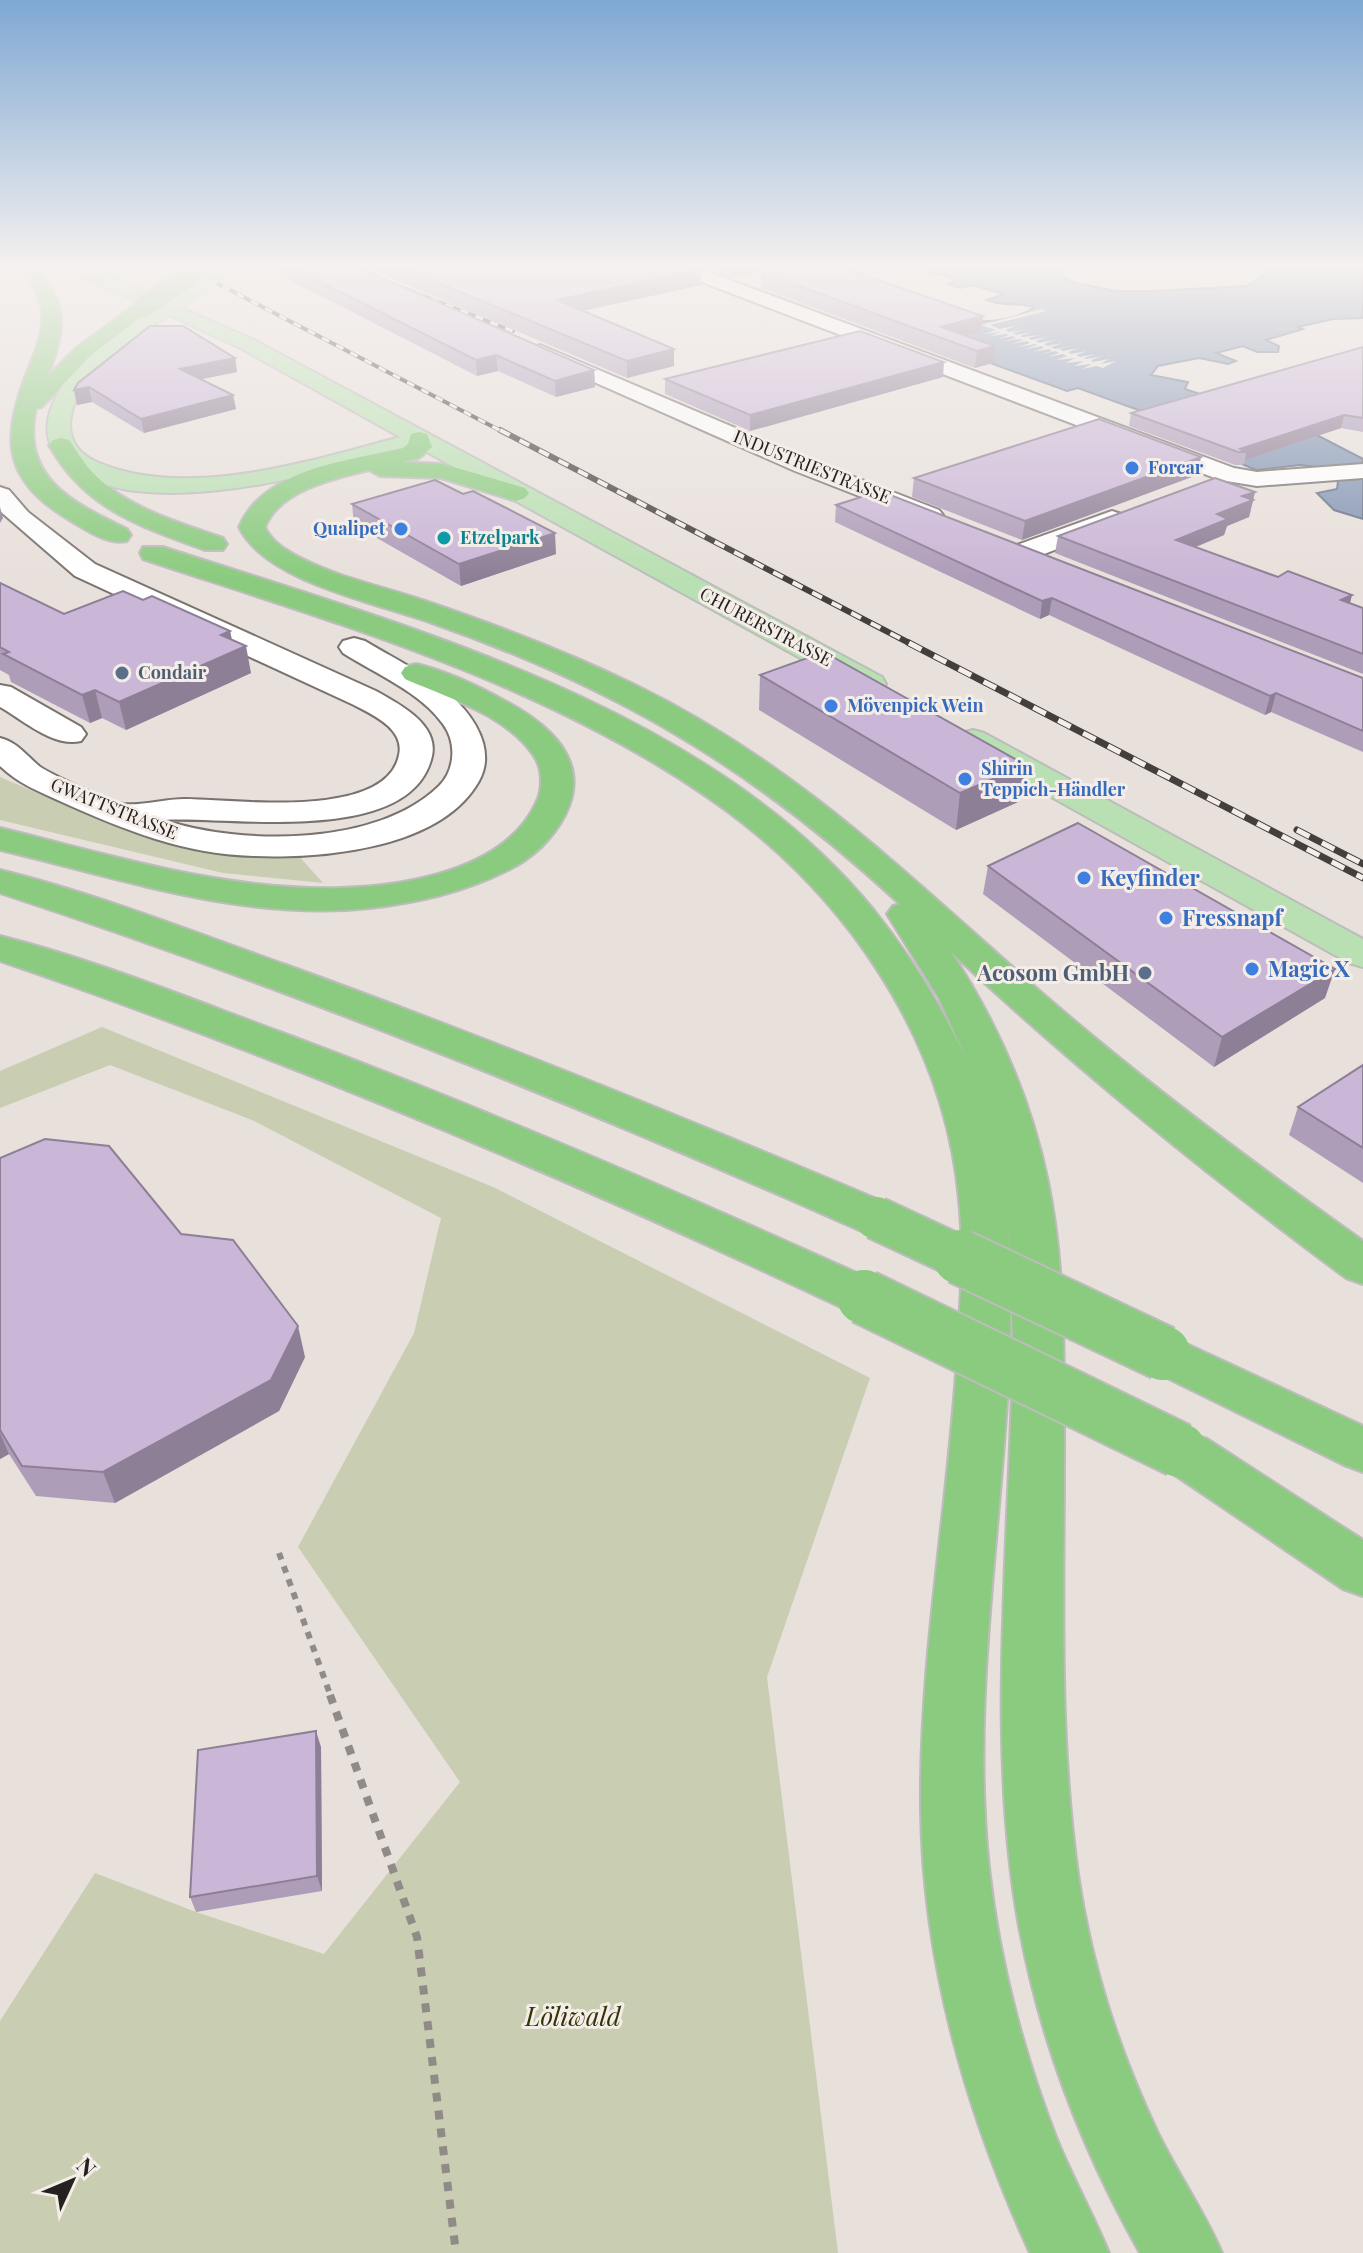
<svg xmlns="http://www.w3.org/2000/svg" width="1363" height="2253" viewBox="0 0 1363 2253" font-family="'Playfair Display',serif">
	<rect width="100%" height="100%" fill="#e8e0db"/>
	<g fill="#c9cdb2">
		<polygon points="0,777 129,832 219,854 298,855 323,883 223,873 0,820"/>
		<polygon points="102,1027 493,1187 870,1378 767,1677 838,2253 0,2253 0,2021 95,1873 196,1912 324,1954 460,1782 298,1547 414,1333 441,1218 252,1120 110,1065 0,1108 0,1071"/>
	</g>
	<path fill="#8295b4" stroke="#667287" stroke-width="2" d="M903,264h173l-13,7 -3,5 16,7 40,8h36l95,-5 31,-22h85v54l-30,1 -35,8 5,2 -37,11 13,6 -1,6h-21l-14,-6 -27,7 20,8 -8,3 -29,-6 -41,8 -7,9 37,7 -3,7 124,42 54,28v60l-29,-9 -17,-17 20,-4 1,-8 -22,-14 -16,-2 -44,5 -19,-8 22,-8 -181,-66 -11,3 -118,-43 30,-27c16,1 43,-4 55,-14 -17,-5 -31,0 -47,-7l17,-6 -32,-9 -12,3 -12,-4 10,-4z"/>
	<polygon fill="#e8e0db" points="1042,309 1046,311 990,325 1000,329 1016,326 1005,330 1009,332 1025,330 1013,333 1016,335 1032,332 1020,336 1023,337 1040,335 1028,338 1031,340 1047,337 1036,341 1039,343 1055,340 1044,344 1047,346 1063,343 1051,347 1055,349 1071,346 1059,349 1063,351 1079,348 1068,352 1071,354 1087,351 1076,355 1080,357 1096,354 1084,358 1086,359 1103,356 1091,360 1093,362 1109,359 1100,364 1116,361 1103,368 1097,366 1082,369 1092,364 1074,366 1084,361 1066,363 1075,358 1056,360 1067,356 1063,354 1047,357 1059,353 1056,351 1040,354 1052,351 1049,349 1033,352 1044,348 1042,346 1025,349 1037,345 1035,344 1018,347 1030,343 1027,341 1011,344 1023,340 1021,339 1004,341 1016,338 1013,336 997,339 1009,335 1006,334 990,336 1001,332 984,334 996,330 981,325"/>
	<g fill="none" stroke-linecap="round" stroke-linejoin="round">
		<defs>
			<g id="minor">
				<polygon points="662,264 687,264 1234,468 1257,472 1363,464 1363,478 1257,486 1220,480 665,268"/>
				<polygon points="540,345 813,461 939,510 943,515 939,520 921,520 795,471 533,355 530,351"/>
				<path d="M0,487l9,3 19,22 67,52 281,127c23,13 63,33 56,65 -20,91 -202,60 -268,64 78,26 214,26 275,-34 16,-16 18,-43 4,-62 -23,-32 -67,-50 -100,-71l-4,-6 4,-6 11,-3 11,3c33,20 73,38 99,68 17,20 29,47 15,72 -38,68 -157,78 -226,75 -69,-2 -129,-26 -191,-54 -24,-11 -43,-18 -62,-36v-28c17,4 26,17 39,28 11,8 71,36 84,38 16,2 43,-5 61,-5 48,0 202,22 215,-44 6,-26 -26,-40 -45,-50l-279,-129 -75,-65z"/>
				<polygon points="1112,511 1121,514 1125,519 1121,524 1034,558 1014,558 1011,552 1014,546"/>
				<path d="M0,685l11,2 70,40 5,7 -5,7c-27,7 -58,-21 -81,-34z"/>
			</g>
			<g id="major">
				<path d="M58,264h24l174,77 626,336 4,7 -4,7 -11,2 -11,-2 -442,-244c-84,22 -290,85 -359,11 -20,-22 -11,-49 3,-72 16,-25 63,-70 91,-78l-92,-40zM165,313l77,36 158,88c-90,24 -214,64 -303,25 -27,-12 -32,-34 -22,-60 17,-44 65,-57 90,-89z"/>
				<polygon points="973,730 984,733 1363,939 1363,967 1349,963 962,747 957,740 962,733"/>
			</g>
			<g id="highway">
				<path d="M17,264h18c34,41 31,63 13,112l28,-28 61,-45 7,-2 10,6 -64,49 -48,51 -6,1c-16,70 37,95 91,121l4,6 -4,6c-19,4 -39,-10 -56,-20 -65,-38 -71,-77 -46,-144 8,-20 19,-43 17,-65 -2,-20 -14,-33 -25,-48z"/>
				<path d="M419,432l8,2 5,13 -13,11 -17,4 41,2 82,24 4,5 -4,5 -9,3 -75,-23 -61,-2 -11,-6c-36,9 -89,20 -104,57 6,13 16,20 28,27 41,23 88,32 132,47 71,24 142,51 210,84 161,78 274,192 407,308 102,89 211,170 321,248v43l-17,-6c-138,-102 -270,-209 -395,-326 46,70 80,147 97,230 16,78 16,158 16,237 1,152 -7,305 14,455 13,90 41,177 80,259 20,41 46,78 64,120h-82c-57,-101 -100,-213 -121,-327 -34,-187 -8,-395 -6,-585l-5,-120c15,216 -42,431 -19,647 10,92 34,183 67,269 16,40 37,77 53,116h-79c-64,-140 -107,-288 -109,-443 -2,-157 29,-312 37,-468 3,-48 6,-95 1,-143 -15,-165 -118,-311 -253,-403 -169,-116 -370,-173 -563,-237l-3,-6 3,-6h20c239,78 543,158 709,361 40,49 71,101 98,159l-31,-69 -52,-84 6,-8 7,-2c-144,-133 -280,-215 -465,-280 -57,-21 -170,-42 -196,-97 25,-59 109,-66 164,-79l5,-4 3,-10z"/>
				<path d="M61,438l8,2c9,12 15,25 26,35 34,34 85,48 128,63l4,6 -4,6h-18c-66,-24 -120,-41 -156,-105l4,-5z"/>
				<path d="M416,664c30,7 62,22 89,37 45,24 87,61 60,114 -13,25 -35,45 -61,57 -41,20 -88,31 -134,36 -125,14 -250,-30 -370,-58v-22c111,27 224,63 340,60 66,-2 165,-18 196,-85 7,-14 7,-34 -2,-47 -27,-41 -86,-58 -129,-77l-4,-6 4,-6z"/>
				<path d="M0,870c97,24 193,62 286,95 205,74 406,156 607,241l6,12 -6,12 -17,5 -17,-5c-281,-125 -566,-241 -859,-337z"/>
				<path d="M0,936c95,24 188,62 280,96 204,76 403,162 601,252l8,13 -8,13 -17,5 -17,-5c-277,-131 -557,-250 -847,-349z"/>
				<polygon points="1163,1333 1363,1426 1363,1472 1344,1465 1145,1367 1138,1353 1145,1339"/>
				<polygon points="1188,1433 1207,1439 1363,1540 1363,1596 1343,1589 1169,1471 1161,1455 1169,1439"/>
			</g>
		</defs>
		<use href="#minor" stroke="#79726e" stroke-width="4"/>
		<use href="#major" stroke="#bdbcbc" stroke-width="4"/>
		<use href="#highway" stroke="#bdbcbc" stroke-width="4"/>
		<g stroke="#908b87" stroke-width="2" stroke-dasharray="3 3" stroke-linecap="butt">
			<polyline points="1334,313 1339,319"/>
			<polyline points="1252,343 1280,353"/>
		</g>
		<polyline stroke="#908b87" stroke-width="6" stroke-dasharray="7 7" stroke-linecap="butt" points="279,1553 331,1697"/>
		<polyline stroke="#908b87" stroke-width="8" stroke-dasharray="9 9" stroke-linecap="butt" points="330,1695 417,1937 456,2253"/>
		<use href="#minor" fill="#fff" fill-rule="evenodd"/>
		<use href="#major" fill="#b9e0b2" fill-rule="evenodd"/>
		<use href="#highway" fill="#8bcb7f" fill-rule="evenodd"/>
		<defs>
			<g id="rail-far2">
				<polyline points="180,264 503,432"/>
				<polyline points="265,264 269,265"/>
				<polyline points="401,287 513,331"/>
			</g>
			<polyline id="rail-far1" points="500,430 913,645"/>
			<g id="rail">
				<polyline points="909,643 1363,878"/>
				<polyline points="1297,830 1363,864"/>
			</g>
		</defs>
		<use href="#rail-far2" stroke="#433f3d" stroke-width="4"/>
		<use href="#rail-far1" stroke="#433f3d" stroke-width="6"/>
		<use href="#rail" stroke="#433f3d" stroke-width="7"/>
		<use href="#rail-far2" stroke="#f5ede8" stroke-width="3" stroke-dasharray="8" stroke-linecap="butt"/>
		<use href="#rail-far1" stroke="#f5ede8" stroke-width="4" stroke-dasharray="11" stroke-linecap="butt"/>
		<use href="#rail" stroke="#f5ede8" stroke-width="5" stroke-dasharray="14" stroke-linecap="butt"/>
		<defs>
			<polyline id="major-bridge" points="155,313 225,264"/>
			<polyline id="highway-bridge-far2" points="144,307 205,264"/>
			<polyline id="highway-bridge-far1" points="876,1218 964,1259"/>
			<g id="highway-bridge">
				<polyline points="960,1257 1163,1353"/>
				<polyline points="864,1297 1179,1450"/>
			</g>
		</defs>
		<use href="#major-bridge" stroke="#bdbcbc" stroke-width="23" stroke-linecap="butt"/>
		<use href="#highway-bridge-far2" stroke="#bdbcbc" stroke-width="23" stroke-linecap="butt"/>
		<use href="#highway-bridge-far1" stroke="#bdbcbc" stroke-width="46" stroke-linecap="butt"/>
		<use href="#highway-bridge" stroke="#bdbcbc" stroke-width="58" stroke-linecap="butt"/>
		<use href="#major-bridge" stroke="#b9e0b2" stroke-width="21"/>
		<use href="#highway-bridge-far2" stroke="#8bcb7f" stroke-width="21"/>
		<use href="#highway-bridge-far1" stroke="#8bcb7f" stroke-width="42"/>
		<use href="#highway-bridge" stroke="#8bcb7f" stroke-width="54"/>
	</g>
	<g fill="#ae9db9">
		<polygon points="278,264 350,264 594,370 595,387 556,397 498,371 477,376 280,275"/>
		<polygon points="358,264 686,264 701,269 701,285 583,311 674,366 627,378"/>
		<polygon points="694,264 831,264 983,316 981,332 967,336 995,346 993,363 975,368 761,288 761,272 733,278"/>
		<polygon points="1363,347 1363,432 1341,428 1245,460 1243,465 1235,465 1129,426 1131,413"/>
		<polygon points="235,358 237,372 201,379 233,395 236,409 144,433 92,402 77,405 74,390"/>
		<polygon points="943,377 750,431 665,394 665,379"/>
		<polygon points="1201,457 1197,475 1022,540 912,497 914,478"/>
		<polygon points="1255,492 1249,517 1227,526 1224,535 1196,547 1363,608 1363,674 1055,553 1058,536"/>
		<polygon points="352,504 556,554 461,586 354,525"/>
		<polygon points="836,505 1363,678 1363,752 1271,712 1265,715 1049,615 1040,619 835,522"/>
		<polygon points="0,583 64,614 143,600 230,631 232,640 251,673 126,730 102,718 90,723 11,682 9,675 0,670"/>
		<polygon points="760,675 1020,801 956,830 759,710"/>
		<polygon points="988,866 1325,998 1214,1067 983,894"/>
		<polygon points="1363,1065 1363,1183 1289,1135 1298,1107"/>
		<polygon points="0,1158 181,1234 305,1357 279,1411 115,1503 36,1496 9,1454 0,1459"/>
		<polygon points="321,1747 322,1891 196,1912 190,1897"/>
	</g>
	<g fill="#8d7f96">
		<polygon points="733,264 767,264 767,271 733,278"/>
		<polygon points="701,269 701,285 558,316 557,300"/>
		<polygon points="983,316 981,332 949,341 941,327"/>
		<polygon points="995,346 993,363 975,368 977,351"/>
		<polygon points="674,349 674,366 627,378 627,361"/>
		<polygon points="496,355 498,371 477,376 476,360"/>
		<polygon points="235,358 237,372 183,383 180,369"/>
		<polygon points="944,362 943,377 750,431 750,415"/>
		<polygon points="594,370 595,387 556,397 555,381"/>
		<polygon points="89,387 92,402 77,405 74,390"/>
		<polygon points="233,395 236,409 144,433 141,419"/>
		<polygon points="1344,415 1341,428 1245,460 1246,452 1240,449"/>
		<polygon points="1201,457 1197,475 1022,540 1025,521"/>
		<polygon points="1255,492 1249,517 1227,526 1224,535 1173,556 1176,540 1217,514 1242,496"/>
		<polygon points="0,507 3,518 0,523"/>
		<polygon points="555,533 556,554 461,586 459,564"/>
		<polygon points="1352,595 1348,612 1341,600"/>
		<polygon points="1052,598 1049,615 1040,619 1042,601"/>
		<polygon points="230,631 234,651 246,646 251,673 126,730 119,702 221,635"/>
		<polygon points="95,690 102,718 90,723 82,695"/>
		<polygon points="1276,693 1271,712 1265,715 1270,696"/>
		<polygon points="1026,765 1020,801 956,830 960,793"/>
		<polygon points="1335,969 1325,998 1214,1067 1222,1037"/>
		<polygon points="298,1326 305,1357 279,1411 115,1503 103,1472"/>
		<polygon points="0,1433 9,1454 0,1459"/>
		<polygon points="316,1731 321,1747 322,1891 317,1876"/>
	</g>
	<g fill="#cab6d7" stroke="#8d7f96" stroke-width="2">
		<polygon points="284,264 350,264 594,370 555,381 496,355 476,360"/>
		<polygon points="393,264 686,264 701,269 557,300 674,349 627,361"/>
		<polygon points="765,264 831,264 983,316 941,327 995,346 977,351 761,272"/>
		<polygon points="150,326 183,326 235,358 180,369 233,395 141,419 89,387 74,390 78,383"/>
		<polygon points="860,331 944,362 750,415 665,379"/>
		<polygon points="1363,347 1363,418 1344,415 1240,449 1246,452 1238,452 1131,413"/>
		<polygon points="1099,419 1201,457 1025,521 914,478"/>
		<polygon points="1215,478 1255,492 1242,496 1253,500 1217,514 1228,519 1176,540 1278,577 1288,571 1352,595 1341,600 1363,608 1363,654 1058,536"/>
		<polygon points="435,480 463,494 473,491 555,533 459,564 352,504"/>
		<polygon points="880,491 1363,678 1363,731 1276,693 1270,696 1052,598 1042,601 836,505"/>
		<polygon points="0,583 64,614 123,591 143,600 152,596 230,631 221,635 246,646 119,702 95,690 82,695 3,654 9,652 0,647"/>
		<polygon points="824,652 1026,765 960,793 760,675"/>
		<polygon points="1078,823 1335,969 1222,1037 988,866"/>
		<polygon points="1363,1065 1363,1148 1298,1107"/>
		<polygon points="45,1139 109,1146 181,1234 233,1240 298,1326 271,1380 103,1472 22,1466 0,1430 0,1158"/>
		<polygon points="316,1731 317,1876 190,1897 198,1750"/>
	</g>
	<linearGradient id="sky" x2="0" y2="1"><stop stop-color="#7fa8d3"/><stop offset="0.46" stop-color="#f5f1ef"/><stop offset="1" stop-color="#f5f1ef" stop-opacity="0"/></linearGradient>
	<rect width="1363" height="579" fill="url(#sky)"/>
	<g fill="#3f7fe0" stroke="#f5ede8" stroke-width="3">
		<circle cx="1132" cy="468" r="8"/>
		<circle cx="401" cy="529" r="8"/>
		<circle cx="831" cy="706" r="8"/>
		<circle cx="965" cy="779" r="8"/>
		<circle cx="1084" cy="878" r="8"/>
		<circle cx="1166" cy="918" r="8"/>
		<circle cx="1252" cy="969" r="8"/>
	</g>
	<circle fill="#0f9aa8" stroke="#f5ede8" stroke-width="3" cx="444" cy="538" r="8"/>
	<g fill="#5c6f8a" stroke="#f5ede8" stroke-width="3">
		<circle cx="122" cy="673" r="8"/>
		<circle cx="1145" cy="973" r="8"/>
	</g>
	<g text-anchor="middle" stroke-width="6" stroke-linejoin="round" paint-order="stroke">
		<g font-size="18" fill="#24211f" stroke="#f5ede8">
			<text transform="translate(812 467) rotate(22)" y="6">INDUSTRIESTRASSE</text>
			<text transform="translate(766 627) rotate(28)" y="6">CHURERSTRASSE</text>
			<text transform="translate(114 809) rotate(22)" y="6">GWATTSTRASSE</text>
		</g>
		<g font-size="18" font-weight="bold" fill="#366cbe" stroke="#f5ede8" text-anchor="start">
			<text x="1148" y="474">Forcar</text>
			<text x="385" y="535" text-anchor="end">Qualipet</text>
			<text x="847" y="712">Mövenpick Wein</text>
			<text x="981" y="775">Shirin<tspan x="981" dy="21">Teppich-Händler</tspan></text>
		</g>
		<g font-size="18" font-weight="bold" fill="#0d838f" stroke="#f5ede8" text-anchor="start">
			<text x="460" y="544">Etzelpark</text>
		</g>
		<g font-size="18" font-weight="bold" fill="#4e5e75" stroke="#f5ede8" text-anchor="start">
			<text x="138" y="679">Condair</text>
		</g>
		<g font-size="22" font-weight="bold" fill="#366cbe" stroke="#f5ede8" text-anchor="start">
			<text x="1100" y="886">Keyfinder</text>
			<text x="1182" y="926">Fressnapf</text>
			<text x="1268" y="977">Magic X</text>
		</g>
		<g font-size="22" font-weight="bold" fill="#4e5e75" stroke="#f5ede8" text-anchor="end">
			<text x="1129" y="981">Acosom GmbH</text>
		</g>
		<g font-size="26" font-style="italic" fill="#313506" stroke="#f5ede8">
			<text x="573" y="2026">Löliwald</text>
		</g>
	</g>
	<g transform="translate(72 2181) rotate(46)" stroke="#f5ede8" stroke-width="6" paint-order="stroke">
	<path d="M0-6L14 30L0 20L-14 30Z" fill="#24211f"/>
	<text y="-12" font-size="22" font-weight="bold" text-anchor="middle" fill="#24211f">N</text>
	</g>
</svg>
